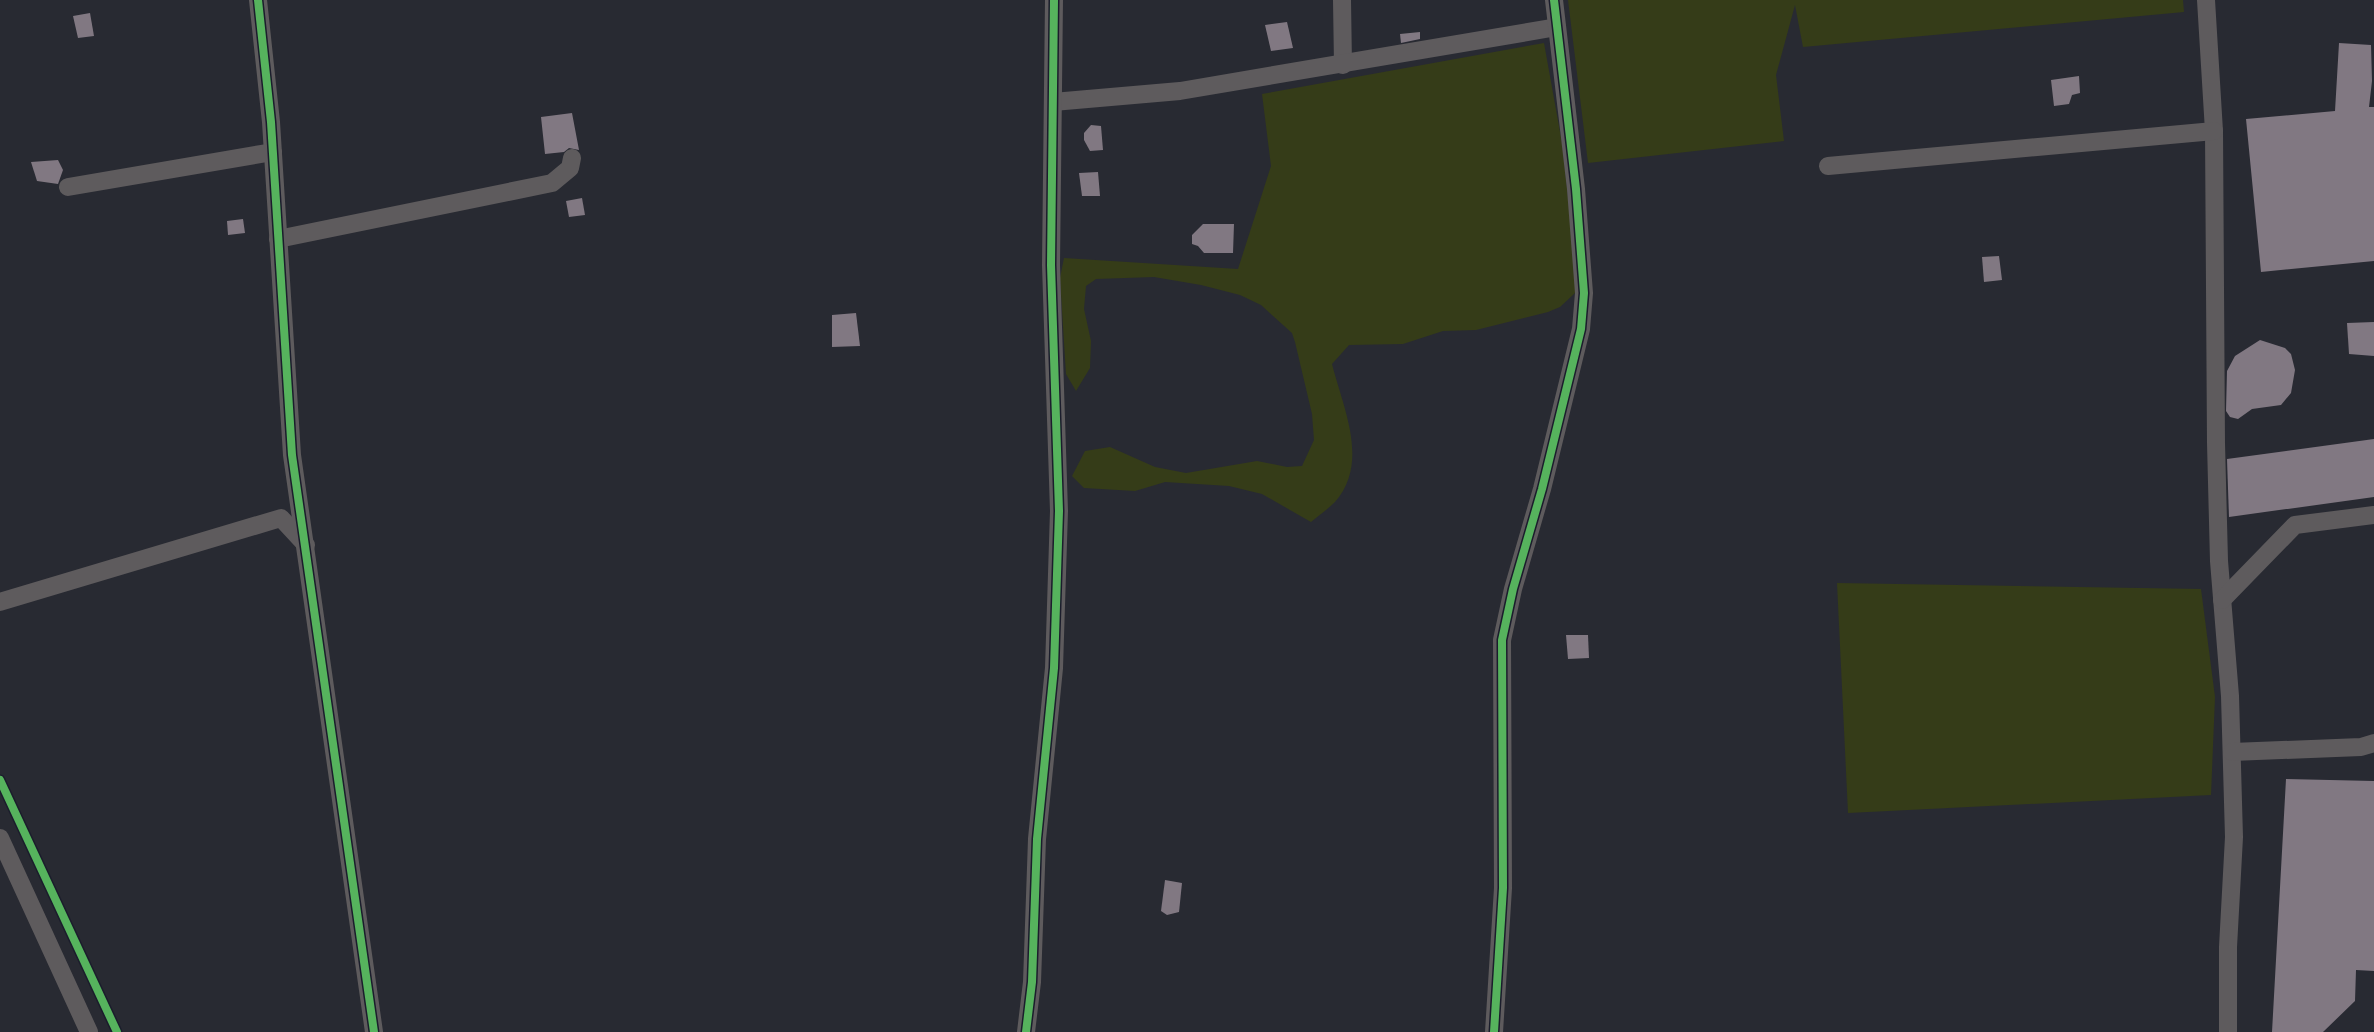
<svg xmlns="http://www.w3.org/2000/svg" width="2374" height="1032" viewBox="0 0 2374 1032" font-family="'Alegreya Sans',sans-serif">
	<rect width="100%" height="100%" fill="#282a32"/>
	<g fill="#353c18">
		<polygon points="1568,0 2183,0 2184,12 1803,47 1795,5 1776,75 1784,141 1588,163"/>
		<path d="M1544,43l18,100 15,136 -2,14 -15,14 -12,5 -72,18 -33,1 -40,13 -54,1 -17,19c11,44 38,98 3,138 -7,7 -17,14 -24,20l-49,-28 -33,-8 -64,-4 -30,9 -51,-3 -12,-12 13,-25 25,-4 45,20 31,6 71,-12 30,6 15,-1 12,-26 -2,-26 -17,-72 -3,-9 -31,-28 -21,-10 -39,-10 -47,-8 -58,2 -10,7 -2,23 7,32 -1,27 -14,23 -10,-17 -6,-96 4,-20 174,11 33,-103 -9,-72z"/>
		<polygon points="1837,583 2201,589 2215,697 2211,795 1848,813"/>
	</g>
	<g fill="#817882">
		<polygon points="90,13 94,36 78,38 73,16"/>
		<polygon points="1287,22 1293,48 1271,51 1265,25"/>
		<polygon points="1420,32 1420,39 1401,43 1400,34"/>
		<polygon points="2339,43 2371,45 2372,81 2369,107 2374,107 2374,261 2261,272 2246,119 2335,111"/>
		<polygon points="2079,76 2080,93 2072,95 2069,104 2054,106 2051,80"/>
		<polygon points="572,113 579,150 569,148 564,152 545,154 541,117"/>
		<polygon points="1091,125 1101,126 1103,150 1090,151 1084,140 1084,133"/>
		<polygon points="58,160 63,170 58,184 37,181 31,162"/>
		<polygon points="1098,172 1100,196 1082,196 1079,173"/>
		<polygon points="582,198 585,215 569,217 566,201"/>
		<polygon points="243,219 245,233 228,235 227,221"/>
		<polygon points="1203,224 1234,224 1233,253 1204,253 1198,246 1192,244 1192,235"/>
		<polygon points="1999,256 2002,280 1984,282 1982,257"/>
		<polygon points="856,313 860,346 832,347 832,315"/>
		<polygon points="2374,322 2374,356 2349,354 2347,323"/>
		<polygon points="2260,340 2285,348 2291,354 2295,370 2291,393 2281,405 2252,409 2238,419 2230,417 2226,411 2227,371 2235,356"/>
		<polygon points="2374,439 2374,497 2229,517 2227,459"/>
		<polygon points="1566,635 1588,635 1589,658 1568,659"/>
		<polygon points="2286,779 2374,781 2374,971 2356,970 2355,1001 2323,1032 2272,1032"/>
		<polygon points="1165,880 1182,883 1179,912 1167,915 1161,911"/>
	</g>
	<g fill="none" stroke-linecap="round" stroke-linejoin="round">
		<g stroke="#5e5b5d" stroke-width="18">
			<polyline points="258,0 271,122 292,455 374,1032"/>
			<polyline points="1342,0 1343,65"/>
			<polyline points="2206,0 2214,131 2216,443 2219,561 2230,696 2234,837 2228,947 2228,1032"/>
			<polyline points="1053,102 1180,91 1557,27"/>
			<polyline points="1828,166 2214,131"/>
			<polyline points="68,187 273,152"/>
			<polyline points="278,239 552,183 570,168 572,158"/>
			<polyline points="2222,600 2295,525 2374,515"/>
			<polyline points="0,602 281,518 306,545"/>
			<polyline points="2232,752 2361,747 2374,743"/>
			<polyline points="0,838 89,1032"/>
			<polyline points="1026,1032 1032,982 1037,839 1054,668 1059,511 1051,265 1054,0"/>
			<polyline points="1494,1032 1503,888 1502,640 1513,589 1542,489 1581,329 1584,293 1576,189 1554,0"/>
		</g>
		<defs>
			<g id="cycleway">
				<polyline points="258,0 271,122 292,455 374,1032"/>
				<polyline points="0,780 117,1032"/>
				<polyline points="1026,1032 1032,982 1037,839 1054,668 1059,511 1051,265 1054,0"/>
				<polyline points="1494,1032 1503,888 1502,640 1513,589 1542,489 1581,329 1584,293 1576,189 1554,0"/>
			</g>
		</defs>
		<use href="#cycleway" stroke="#1b1d2c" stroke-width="11"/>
		<use href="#cycleway" stroke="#56b35d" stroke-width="8"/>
	</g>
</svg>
